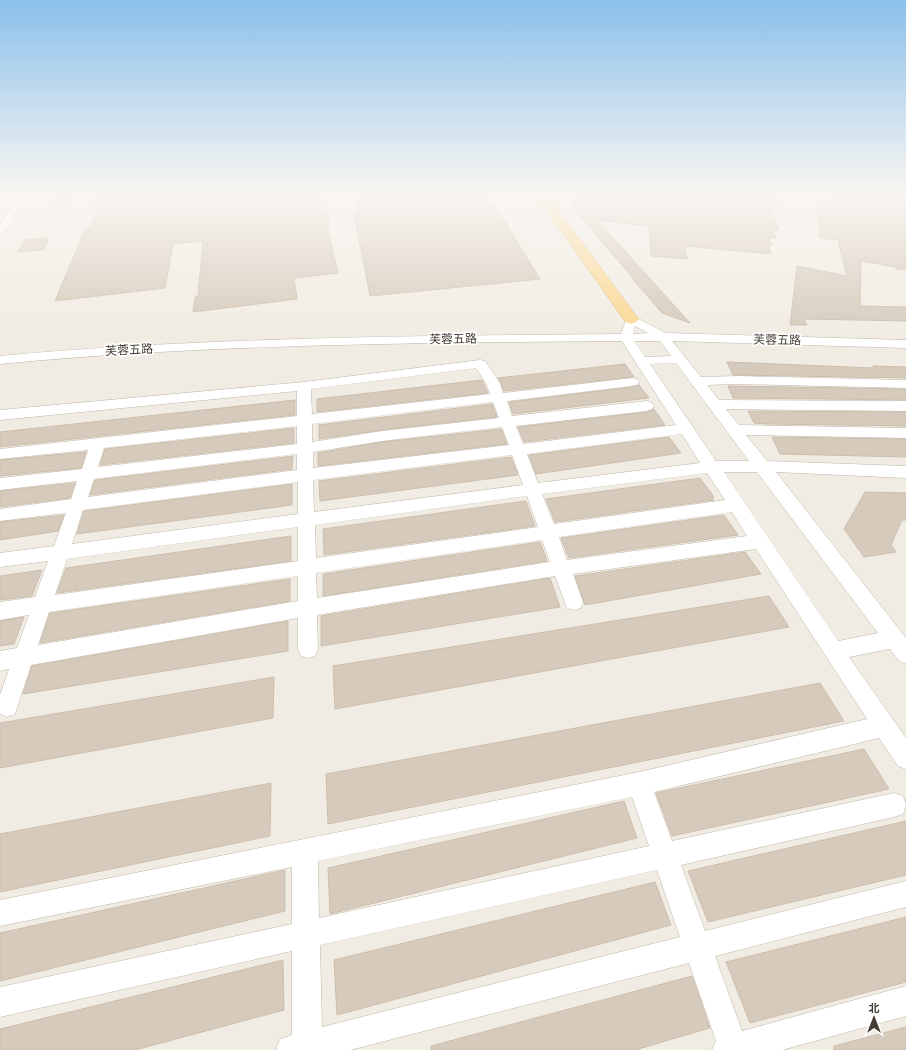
<svg xmlns="http://www.w3.org/2000/svg" width="906" height="1050" viewBox="0 0 906 1050" font-family="Commissioner,'Noto Sans SC',sans-serif">
	<rect width="100%" height="100%" fill="#f1ece3"/>
	<g fill="#d5cabb" stroke="#cdbeac">
		<polygon points="59,191 77,191 70,205 51,207"/>
		<polygon points="100,191 322,191 330,226 327,226 338,273 294,278 297,299 193,312 195,297 198,296 203,241 173,244 165,288 55,301 85,230 89,229 99,203 95,204"/>
		<polygon points="356,191 486,191 540,279 370,296 354,213 359,213"/>
		<polygon points="577,191 631,191 673,195 673,191 774,191 780,206 768,205 779,230 773,230 776,238 769,238 772,245 768,245 771,254 685,246 687,259 651,256 649,226 597,220 690,323 662,313 632,278 633,278 572,207"/>
		<polygon points="828,191 906,191 906,270 896,269 896,267 861,261 860,306 906,307 906,321 804,319 807,325 790,325 797,266 847,276 838,240 820,238 816,199 839,202"/>
		<polygon points="49,238 43,250 18,252 25,240"/>
		<polygon points="727,362 874,368 873,366 906,367 906,378 733,375"/>
		<polygon points="625,364 634,377 504,391 498,378"/>
		<polygon points="482,380 488,393 317,412 317,399"/>
		<polygon points="639,385 649,398 513,414 509,402 632,387"/>
		<polygon points="728,386 906,389 906,400 733,398"/>
		<polygon points="295,400 295,415 0,447 0,432"/>
		<polygon points="492,404 497,417 382,430 319,439 319,425"/>
		<polygon points="654,409 665,425 524,442 518,427 647,412"/>
		<polygon points="748,411 906,412 906,426 766,424 754,423"/>
		<polygon points="294,428 294,443 100,465 105,449"/>
		<polygon points="501,429 507,444 318,466 318,453 382,442"/>
		<polygon points="669,437 681,453 536,474 529,455"/>
		<polygon points="772,437 906,439 906,457 780,454"/>
		<polygon points="86,452 81,468 0,476 0,460"/>
		<polygon points="293,456 292,469 90,495 95,480"/>
		<polygon points="511,457 518,475 320,501 319,481"/>
		<polygon points="700,478 714,497 712,498 714,500 555,522 546,499"/>
		<polygon points="75,483 70,498 0,507 0,491"/>
		<polygon points="292,484 292,505 77,534 84,511"/>
		<polygon points="865,492 906,493 906,520 902,520 891,545 896,552 864,557 844,529"/>
		<polygon points="526,501 535,526 324,555 323,529"/>
		<polygon points="64,515 58,531 0,540 0,522"/>
		<polygon points="724,515 738,535 569,558 561,538"/>
		<polygon points="291,536 291,561 57,593 66,568"/>
		<polygon points="540,542 547,561 323,596 323,574"/>
		<polygon points="745,552 761,574 585,605 575,576"/>
		<polygon points="42,570 32,596 0,600 0,576"/>
		<polygon points="550,578 560,607 321,646 321,616"/>
		<polygon points="290,579 290,601 40,643 50,613"/>
		<polygon points="769,596 789,627 335,709 333,666"/>
		<polygon points="24,617 14,644 0,646 0,621"/>
		<polygon points="288,621 288,651 23,694 32,666"/>
		<polygon points="274,677 273,718 0,768 0,723"/>
		<polygon points="820,683 844,721 328,824 326,774"/>
		<polygon points="864,749 889,789 672,836 656,793"/>
		<polygon points="271,783 270,836 0,892 0,834"/>
		<polygon points="624,801 637,838 330,914 328,868"/>
		<polygon points="906,821 906,875 708,922 688,871"/>
		<polygon points="285,870 285,911 0,981 0,933"/>
		<polygon points="655,882 671,925 337,1015 334,960"/>
		<polygon points="906,917 906,982 750,1023 726,962"/>
		<polygon points="283,960 284,1010 135,1050 0,1050 0,1029"/>
		<polygon points="692,976 710,1028 635,1050 431,1050 431,1046"/>
		<polygon points="906,1027 906,1050 834,1050 834,1046"/>
	</g>
	<g fill="none" stroke-linecap="round" stroke-linejoin="round">
		<defs>
			<g id="minor">
				<polygon points="23,191 31,191 3,234 0,235 0,225"/>
				<path d="M631,315l35,18 240,7v8l-234,-7 29,36 36,-1 169,4v8l-169,-4 -30,1 12,15 187,1v10l-180,-2 13,16 167,3v10l-160,-3 21,26 139,5v12l-130,-6 130,166v26l-7,-3 -9,-12 -41,8 57,81v31l-8,-3 -19,-28 -225,54 18,49 222,-48 9,3 3,9 -3,9 -9,3 -213,48 24,66 201,-50v26l-191,49 27,75 164,-45v30l-124,34h-70l4,-9 -27,-78 -339,87h-74l4,-11 12,-4v-84l-292,66v-30l292,-63v-57l-292,59v-26l639,-128 228,-53 -111,-170 -183,25 10,28 -2,6 -7,2 -7,-2 -12,-32 -238,39 1,34 -3,7 -7,2 -7,-2 -3,-7v-31l-267,47 -16,49 -8,3 -7,-3v-19l9,-26 -9,2v-20l17,-3 12,-33 -29,5v-18l35,-5 13,-36 -48,6v-14l54,-7 12,-33 -66,8v-12l71,-10 6,-18 -77,9v-12l82,-9 6,-19 -88,9v-10l297,-33v-25l-297,29v-10l304,-28 176,-22 5,1 15,22 3,10 129,-15 5,1 2,3 -2,3 -5,1 -125,15 5,15 135,-15 5,2 2,3 -2,3 -5,2 -131,15 7,18 153,-19 -54,-84c-207,2 -415,3 -622,23v-8c206,-19 414,-20 621,-22l6,-17zM635,326l13,7 -15,1zM634,341h26l11,15 -26,1zM676,363l73,98h-33l-66,-97zM476,368l10,15 4,11 -178,20 -1,-25zM493,402l6,16 -117,13 -70,11v-18zM297,426v18l-199,23 6,-19zM502,427l7,18 -196,23v-16l69,-11zM682,434l18,29 -162,20 -11,-29zM297,454v16l-209,27 6,-18zM512,455l11,30 -209,27 -1,-32zM724,472h33l121,161 -40,8zM707,473l18,27 -171,24 -12,-30zM298,482v32l-226,30 11,-34zM527,496l11,31 -222,31 -1,-33zM732,512l15,24 -180,24 -8,-23zM298,527v34l-243,34 12,-36zM542,540l8,22 -233,36 -1,-25zM298,576v25l-260,44 11,-33zM632,797l17,49 -330,72 -1,-57zM657,870l23,67 -358,90 -2,-82z"/>
			</g>
			<polygon id="major" points="533,191 544,191 636,316 639,319 636,322 631,324 626,322"/>
		</defs>
		<use href="#minor" stroke="#bfb6a9" stroke-width="1"/>
		<use href="#major" stroke="#e1b461" stroke-width="1"/>
		<use href="#minor" fill="#fff" fill-rule="evenodd"/>
		<use href="#major" fill="#fcd891" fill-rule="evenodd"/>
	</g>
	<linearGradient id="sky" x2="0" y2="1"><stop stop-color="#8bc0ea"/><stop offset="0.57" stop-color="#f9f6f2"/><stop offset="1" stop-color="#f9f6f2" stop-opacity="0"/></linearGradient>
	<rect width="906" height="338" fill="url(#sky)"/>
	<g text-anchor="middle" stroke-width="3.5" stroke-linejoin="round" paint-order="stroke">
		<g font-size="12" fill="#433c33" stroke="#fff">
			<text transform="translate(453 339) rotate(-1)" y="4">芙蓉五路</text>
			<text transform="translate(777 340) rotate(1)" y="4">芙蓉五路</text>
			<text transform="translate(129 350) rotate(-3)" y="4">芙蓉五路</text>
		</g>
	</g>
	<g transform="translate(874 1018)" stroke="#ffffff" stroke-width="3" paint-order="stroke">
	<path d="M0-3L7 15L0 10L-7 15Z" fill="#433c33"/>
	<text y="-6" font-size="11" font-weight="bold" text-anchor="middle" fill="#433c33">北</text>
	</g>
</svg>
